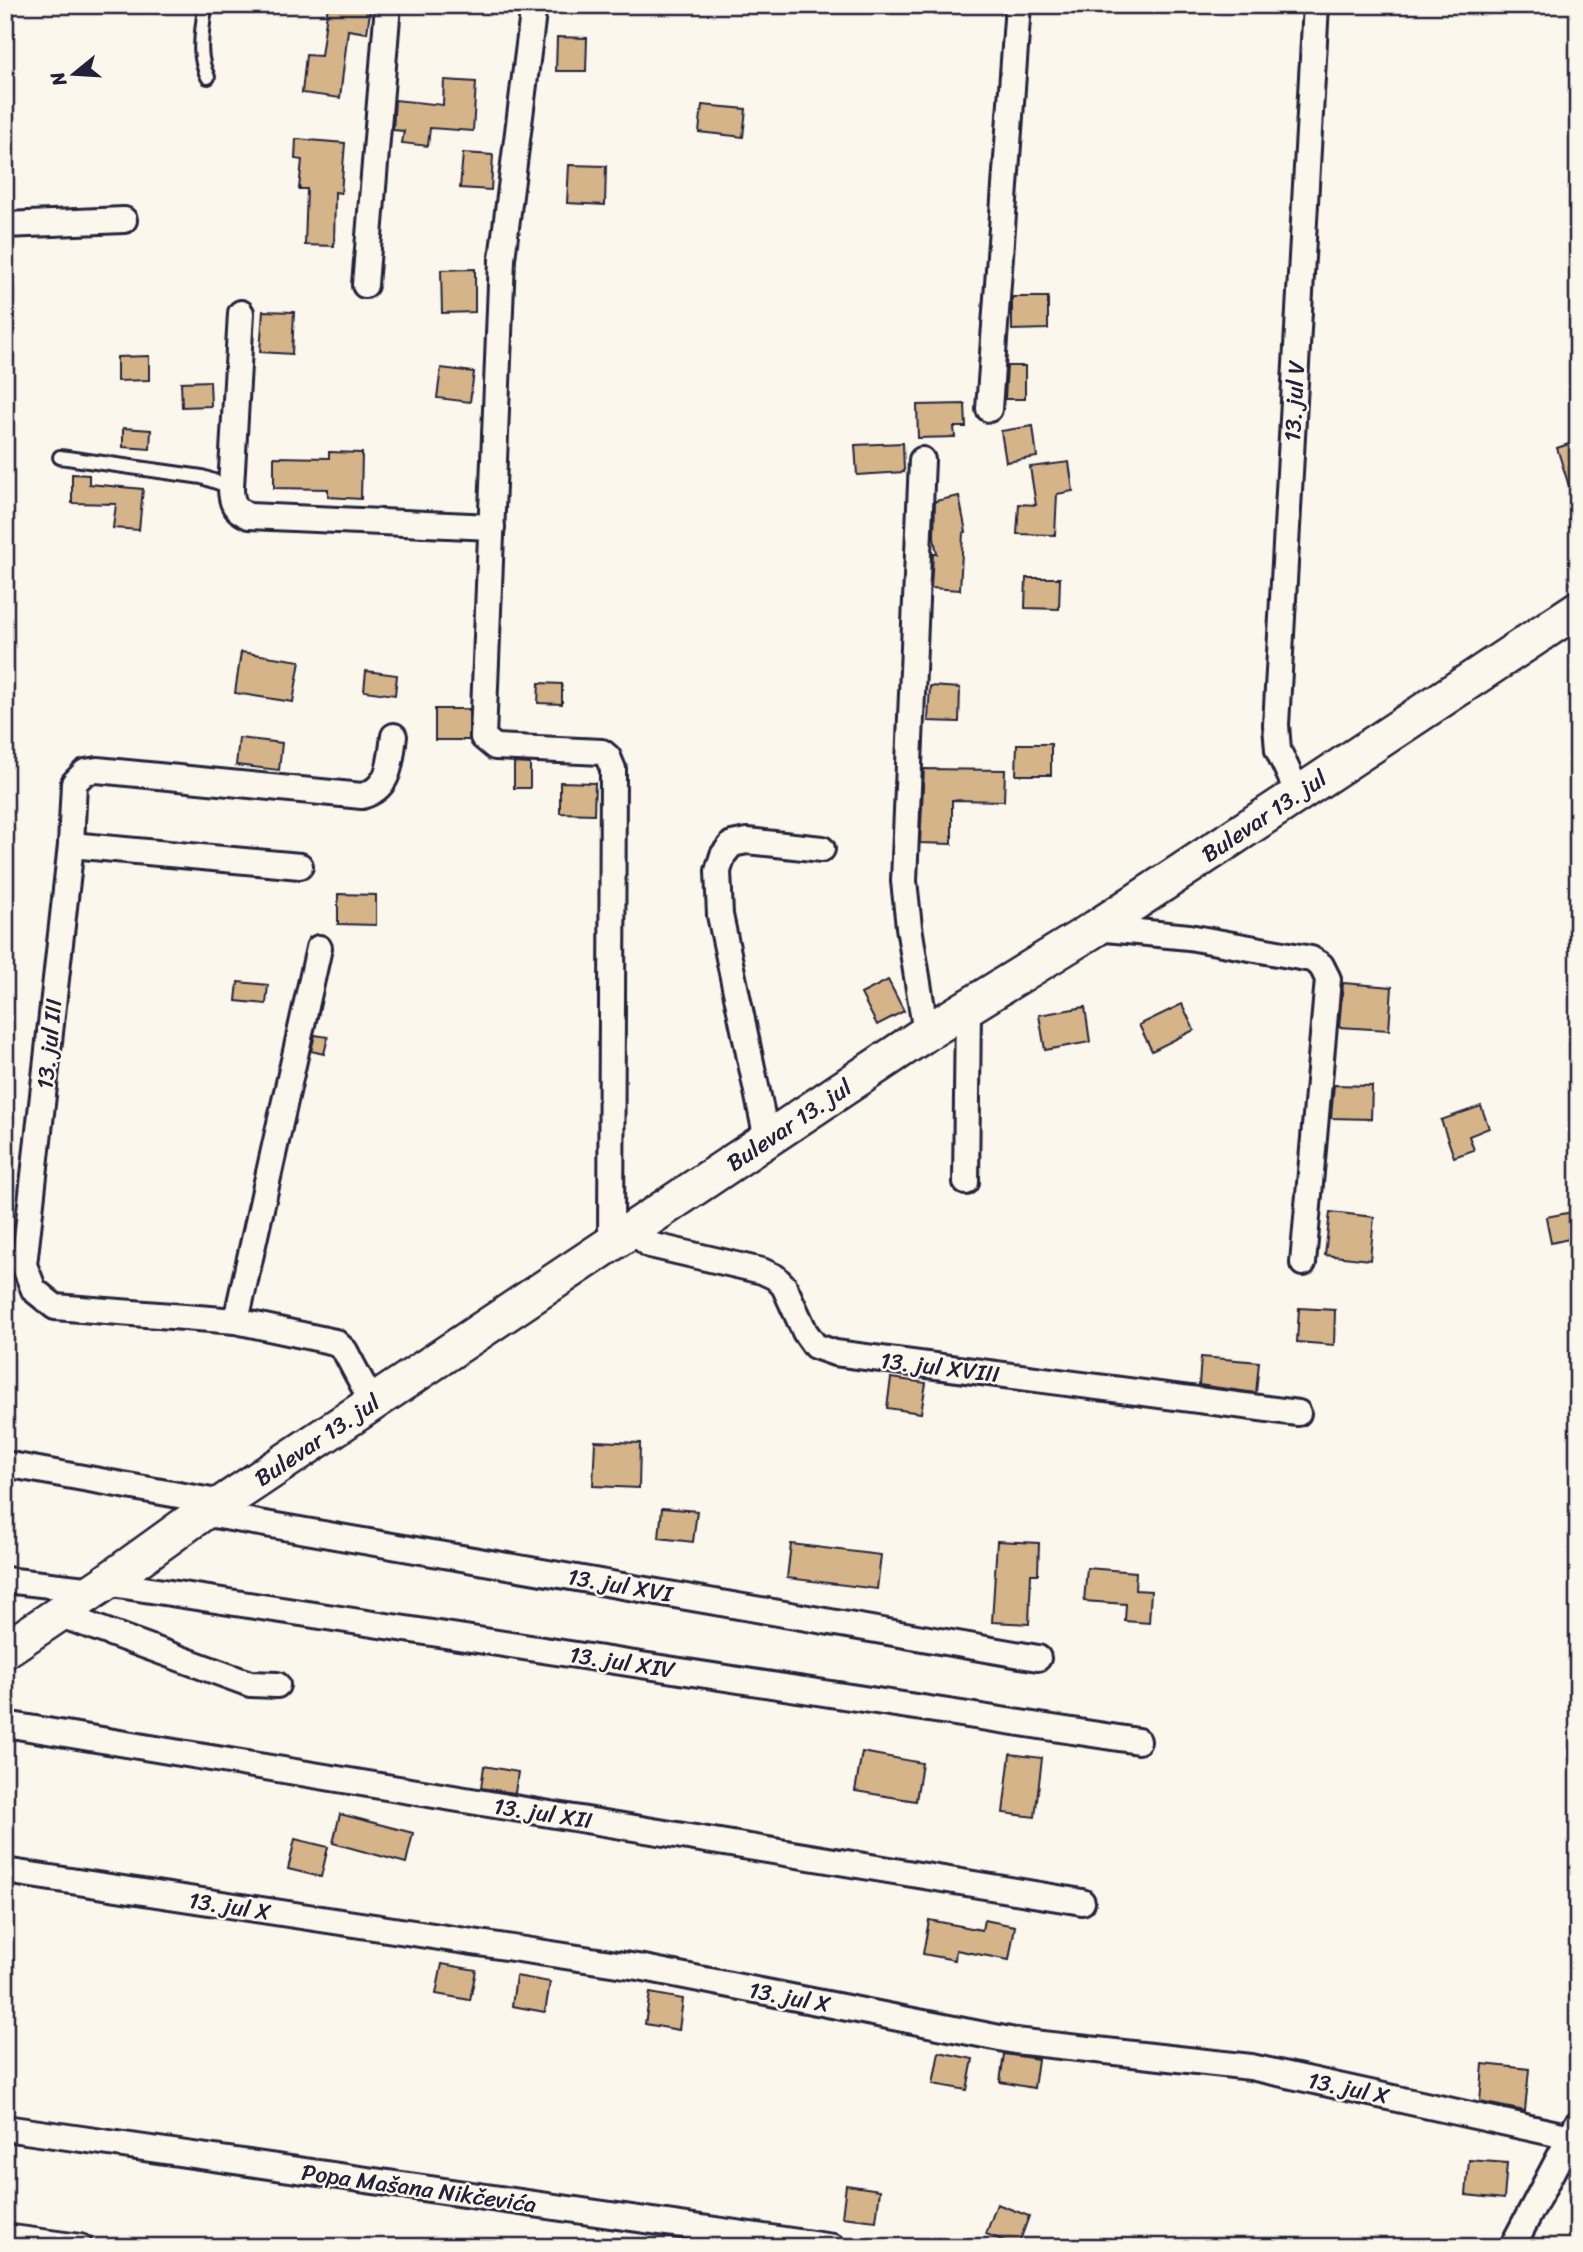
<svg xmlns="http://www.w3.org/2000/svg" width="1583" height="2252" viewBox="0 0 1583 2252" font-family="Sriracha,sans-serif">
	<rect width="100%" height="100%" fill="#fbf7ec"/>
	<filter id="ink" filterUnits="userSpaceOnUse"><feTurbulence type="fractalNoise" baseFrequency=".0143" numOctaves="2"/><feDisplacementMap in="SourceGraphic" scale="14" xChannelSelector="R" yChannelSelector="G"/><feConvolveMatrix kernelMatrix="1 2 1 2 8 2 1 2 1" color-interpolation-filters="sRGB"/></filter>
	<g filter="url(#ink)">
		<g fill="#d6b489" stroke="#22223b" stroke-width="2">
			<polygon points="328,5 371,5 367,33 348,30 340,98 302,93 306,55 321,56"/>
			<polygon points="557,37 587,38 586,71 556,71"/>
			<polygon points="444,80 476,82 473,131 430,128 428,146 402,143 404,131 393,130 395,100 443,105"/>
			<polygon points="702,105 746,109 743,137 699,132"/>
			<polygon points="296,139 345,143 341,193 335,192 334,246 305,245 307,189 299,189 302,160 295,159"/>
			<polygon points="463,153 493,155 491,190 460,188"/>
			<polygon points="569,165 606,166 605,205 567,203"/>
			<polygon points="475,269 475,312 442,313 441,270"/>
			<polygon points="1012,297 1048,297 1048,329 1012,330"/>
			<polygon points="263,311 294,312 292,354 260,352"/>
			<polygon points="149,356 149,380 117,381 117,357"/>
			<polygon points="1007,366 1025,366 1025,399 1005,399"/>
			<polygon points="441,368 474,372 470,402 437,398"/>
			<polygon points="210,381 211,406 182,407 181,382"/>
			<polygon points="965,404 966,427 954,427 955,437 918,438 917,405"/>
			<polygon points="1033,426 1037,457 1006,462 1001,431"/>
			<polygon points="123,428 151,430 150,449 123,447"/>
			<polygon points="1578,441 1578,502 1574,502 1557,448"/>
			<polygon points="903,443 904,472 857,475 855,445"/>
			<polygon points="329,452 362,453 361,499 328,497 328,489 274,488 274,457 329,458"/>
			<polygon points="1069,462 1073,491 1057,494 1055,535 1017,534 1019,504 1036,505 1030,467"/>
			<polygon points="72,474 89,475 89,484 143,489 139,530 113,528 116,504 72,503"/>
			<polygon points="959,496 966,532 963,533 960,590 931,588 933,554 937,554 934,538 935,501"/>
			<polygon points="1026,578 1060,578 1059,609 1025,608"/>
			<polygon points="241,652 300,661 293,702 235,693"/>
			<polygon points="366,671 397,675 395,695 364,691"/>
			<polygon points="539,683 562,684 562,704 538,703"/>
			<polygon points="930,686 960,688 959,722 928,721"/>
			<rect x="435" y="709" width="34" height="31"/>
			<polygon points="239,738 282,743 279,770 236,765"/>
			<polygon points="1017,744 1051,744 1051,775 1016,775"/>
			<polygon points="514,763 530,764 530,788 514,788"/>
			<polygon points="924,769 1005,770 1004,801 952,800 952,844 920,843"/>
			<polygon points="560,782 595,783 594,814 560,813"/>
			<polygon points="338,894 376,895 376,925 338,924"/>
			<polygon points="888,980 904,1011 877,1025 861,994"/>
			<polygon points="238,982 268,985 266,1004 236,1001"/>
			<polygon points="1343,983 1392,987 1389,1030 1339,1027"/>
			<polygon points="1182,1004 1194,1030 1152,1051 1139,1025"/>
			<polygon points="1085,1007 1090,1042 1045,1050 1039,1015"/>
			<polygon points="315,1035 328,1037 324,1054 311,1051"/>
			<polygon points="1334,1085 1372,1086 1371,1119 1331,1118"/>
			<polygon points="1481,1106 1489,1128 1469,1136 1474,1150 1454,1157 1441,1120"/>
			<polygon points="1578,1211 1578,1237 1551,1243 1546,1217"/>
			<polygon points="1330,1212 1374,1217 1370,1260 1325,1255"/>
			<polygon points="1299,1308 1335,1310 1334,1345 1297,1342"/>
			<polygon points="1201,1357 1259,1362 1256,1393 1199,1385"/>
			<polygon points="891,1378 926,1383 921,1413 887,1408"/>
			<polygon points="595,1441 640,1443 639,1488 593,1486"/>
			<polygon points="662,1508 697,1511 693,1542 659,1538"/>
			<polygon points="997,1541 1039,1543 1038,1574 1031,1574 1029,1624 992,1622"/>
			<polygon points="791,1544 881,1555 877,1589 787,1578"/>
			<polygon points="1087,1568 1136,1572 1135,1590 1151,1591 1149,1623 1125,1621 1126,1604 1084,1601"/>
			<polygon points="862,1752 922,1763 916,1801 855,1791"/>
			<polygon points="1010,1754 1042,1758 1035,1817 1003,1813"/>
			<polygon points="484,1766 518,1772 515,1793 481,1788"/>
			<polygon points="340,1814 413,1833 406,1863 333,1843"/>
			<polygon points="295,1839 328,1847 321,1877 288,1869"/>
			<polygon points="929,1920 982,1930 984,1920 1015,1926 1009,1960 956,1950 955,1960 923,1954"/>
			<polygon points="442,1964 476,1970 470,2000 436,1994"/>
			<polygon points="516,1976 550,1982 545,2012 512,2006"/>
			<polygon points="650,1993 683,1999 679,2030 645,2024"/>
			<polygon points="939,2052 973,2059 967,2090 933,2084"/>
			<polygon points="1004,2054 1038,2059 1034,2088 1000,2082"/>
			<polygon points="1483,2064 1529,2069 1525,2111 1480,2102"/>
			<polygon points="1469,2160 1507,2163 1504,2199 1466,2195"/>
			<polygon points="846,2185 880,2190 876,2221 842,2217"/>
			<polygon points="997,2204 1029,2216 1018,2246 986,2234"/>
		</g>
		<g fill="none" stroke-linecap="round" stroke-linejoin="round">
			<defs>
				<g id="lane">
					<path d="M205,5c-2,25 -9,49 3,72"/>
					<polyline points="60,457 202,477 231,487"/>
				</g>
				<g id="street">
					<polyline points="534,5 502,259 483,737 495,747 602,752 608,757 613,769 611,1243"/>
					<polyline points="5,225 124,220"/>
					<polyline points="365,285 388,5"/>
					<path d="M241,313l-10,174c0,15 3,23 18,29l243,11"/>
					<polyline points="989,409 1018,5"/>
					<polyline points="922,460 904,881 909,927 926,1033"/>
					<polyline points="1298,793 1278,750 1276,725 1316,5"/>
					<polyline points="71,845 300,866"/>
					<polyline points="1096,928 1189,937 1311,959 1321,965 1328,979 1303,1263"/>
					<polyline points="767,1139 720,915 718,871 723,855 732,844 747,841 822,849"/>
					<polyline points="966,1182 968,1009"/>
					<polyline points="631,1230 650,1245 762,1271 775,1277 784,1286 805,1332 815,1346 835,1353 1298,1413"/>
					<polyline points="236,1321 319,948"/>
					<path d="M372,1402l-27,-51 -10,-9 -99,-21 -181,-14 -21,-17 -10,-25 47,-420 3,-62 11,-11 12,-2 265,26c29,-8 28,-34 32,-60"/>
					<polyline points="5,1464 223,1503"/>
					<polyline points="202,1513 1038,1658"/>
					<polyline points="5,1580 95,1590"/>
					<polyline points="105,1583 1138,1741"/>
					<polyline points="58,1614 250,1684 277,1685"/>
					<polyline points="5,1724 1082,1902"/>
					<polyline points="5,1871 644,1968 1015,2041 1251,2067 1571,2137"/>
					<polyline points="5,2128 833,2247"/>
					<polyline points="5,2237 80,2247"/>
					<polyline points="1512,2247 1577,2124"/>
				</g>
				<polyline id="secondary" points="5,1650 105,1583 202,1513 223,1503 926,1033 1096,928 1578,609"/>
			</defs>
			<use href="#lane" stroke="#22223b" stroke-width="18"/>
			<use href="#street" stroke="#22223b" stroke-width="30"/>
			<use href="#secondary" stroke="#22223b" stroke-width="40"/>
			<use href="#lane" stroke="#fbf7ec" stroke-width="12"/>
			<use href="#street" stroke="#fbf7ec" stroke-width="24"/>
			<use href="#secondary" stroke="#fbf7ec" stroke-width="35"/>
		</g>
	</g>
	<g text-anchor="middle" stroke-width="5" stroke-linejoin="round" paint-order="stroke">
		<g font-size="23" fill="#22223b" stroke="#fbf7ec">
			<text transform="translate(1294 401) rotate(-87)" y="8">13. jul V</text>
			<text transform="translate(1264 816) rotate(-34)" y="8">Bulevar 13. jul</text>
			<text transform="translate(49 1044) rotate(-84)" y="8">13. jul III</text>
			<text transform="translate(789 1125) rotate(-34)" y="8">Bulevar 13. jul</text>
			<text transform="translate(940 1367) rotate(7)" y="8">13. jul XVIII</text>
			<text transform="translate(317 1440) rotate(-34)" y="8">Bulevar 13. jul</text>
			<text transform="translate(620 1585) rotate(10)" y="8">13. jul XVI</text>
			<text transform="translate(622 1662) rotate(9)" y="8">13. jul XIV</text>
			<text transform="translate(543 1813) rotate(9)" y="8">13. jul XII</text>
			<text transform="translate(230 1906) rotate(9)" y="8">13. jul X</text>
			<text transform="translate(790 1997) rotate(11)" y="8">13. jul X</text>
			<text transform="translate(1349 2088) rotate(12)" y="8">13. jul X</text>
			<text transform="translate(419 2188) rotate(8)" y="8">Popa Mašana Nikčevića</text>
		</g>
	</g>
	<rect width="1583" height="2252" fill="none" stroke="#fbf7ec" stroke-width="28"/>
	<rect x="14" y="14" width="1555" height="2224" fill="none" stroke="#22223b" stroke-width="2.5" filter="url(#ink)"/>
	<g transform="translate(74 74) rotate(252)" stroke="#fbf7ec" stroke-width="5" paint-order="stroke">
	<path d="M0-5L12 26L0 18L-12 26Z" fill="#22223b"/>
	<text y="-10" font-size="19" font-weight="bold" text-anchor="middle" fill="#22223b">N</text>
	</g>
</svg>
